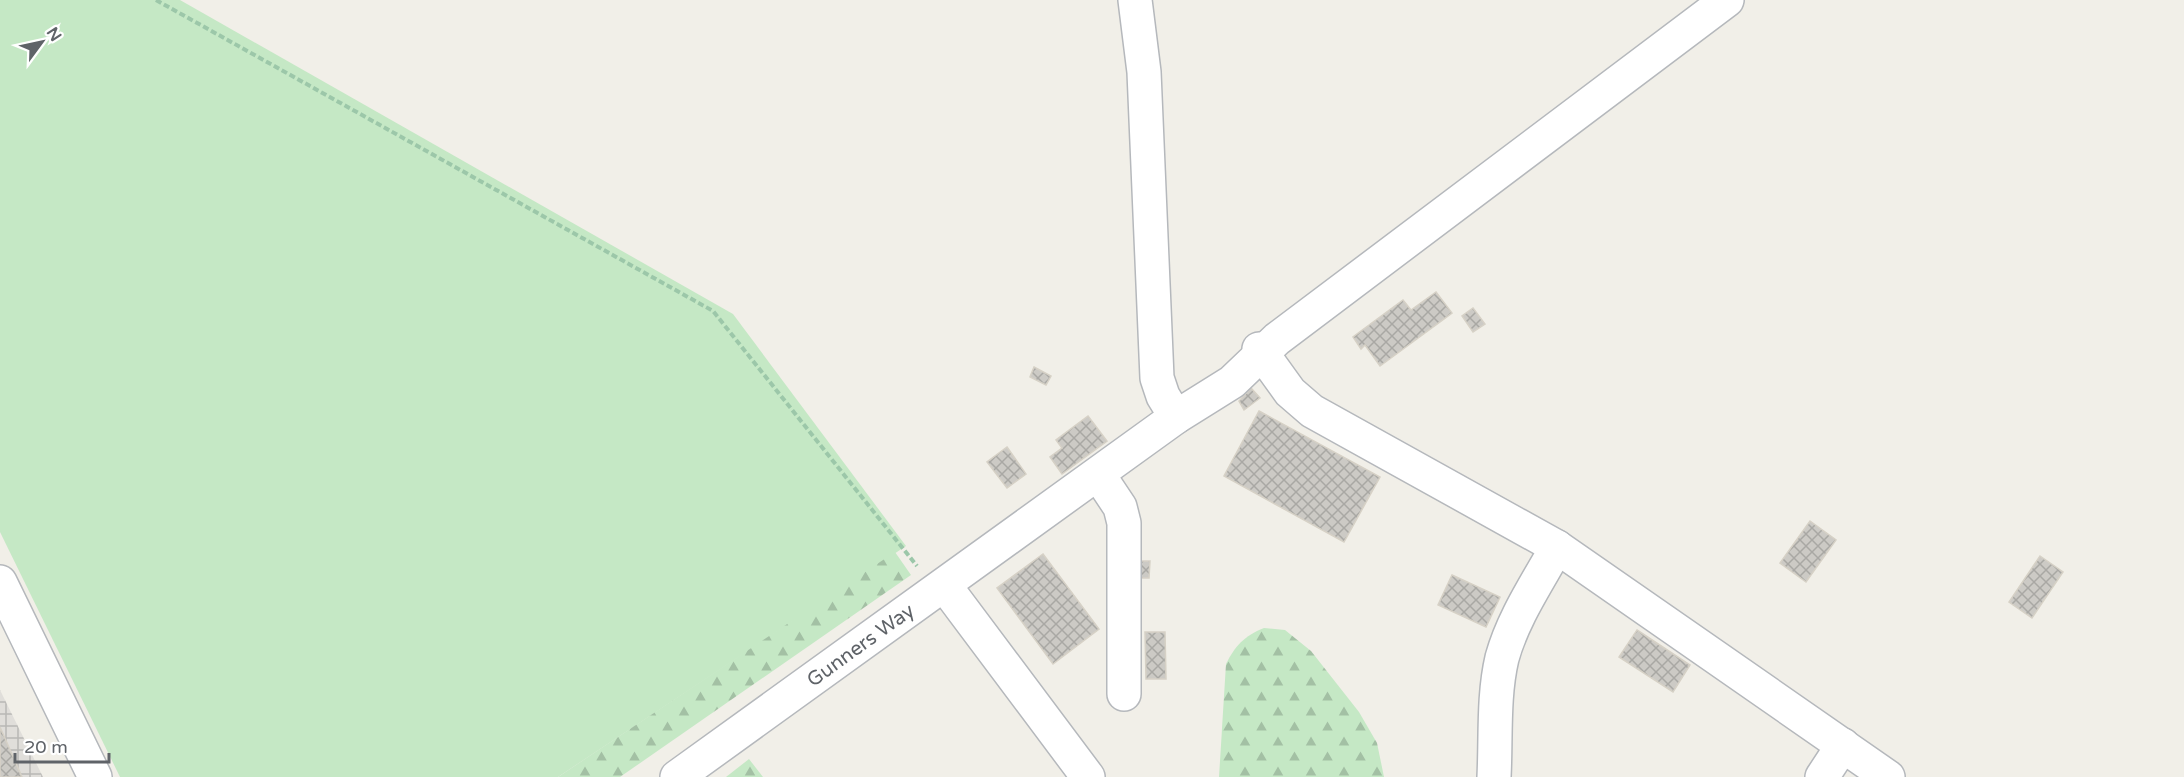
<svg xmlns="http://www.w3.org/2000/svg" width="2184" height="777" viewBox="0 0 2184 777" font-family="'Varela Round',sans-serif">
	<defs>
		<pattern id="industrial-grid" width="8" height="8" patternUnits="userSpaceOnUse" patternTransform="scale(1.5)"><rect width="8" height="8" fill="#e0deda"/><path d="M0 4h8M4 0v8" fill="none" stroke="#b9b8b5"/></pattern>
		<pattern id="forest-firs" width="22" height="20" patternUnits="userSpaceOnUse" patternTransform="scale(1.5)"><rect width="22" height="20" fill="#c5e8c5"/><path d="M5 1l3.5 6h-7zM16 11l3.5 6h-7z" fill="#a3c0a4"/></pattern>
		<pattern id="building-cross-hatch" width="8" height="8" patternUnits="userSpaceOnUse" patternTransform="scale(1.5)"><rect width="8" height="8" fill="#cccac5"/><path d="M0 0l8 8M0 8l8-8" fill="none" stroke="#a9a8a4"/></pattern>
	</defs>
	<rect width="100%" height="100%" fill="#f1efe8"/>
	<polygon fill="url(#industrial-grid)" points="0,690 43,777 0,777"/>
	<polygon fill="#c5e8c5" points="0,0 180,0 733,314 906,546 558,777 120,777 0,532"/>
	<g fill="url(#forest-firs)">
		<polygon points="895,552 911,575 620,777 558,777"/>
		<path d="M1264,628l21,2 26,21 48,61 18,31 7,34h-165l7,-113c9,-18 18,-28 38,-36z"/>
		<polygon points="749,759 763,777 726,777"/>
	</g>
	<g fill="url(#building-cross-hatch)" stroke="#d6d1c6" stroke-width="1.5">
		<polygon points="1436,292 1452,313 1380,366 1365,345 1361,349 1353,337 1403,300 1411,310"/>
		<polygon points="1473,308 1485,324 1473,332 1462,316"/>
		<polygon points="1034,367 1051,376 1046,385 1030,377"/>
		<polygon points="1251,388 1260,398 1244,410 1239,401"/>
		<polygon points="1259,411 1380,477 1344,542 1224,476"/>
		<polygon points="1088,416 1107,441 1062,474 1050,457 1062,448 1056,440"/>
		<polygon points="1007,447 1026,474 1007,488 987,462"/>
		<polygon points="1810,521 1836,540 1806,582 1780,563"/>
		<polygon points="1043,554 1099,629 1053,664 997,588"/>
		<polygon points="2040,556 2063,572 2032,618 2009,602"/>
		<polygon points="1138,561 1150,561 1149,578 1138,578"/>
		<polygon points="1452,575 1500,597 1486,627 1438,605"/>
		<polygon points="1637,630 1690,665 1673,692 1619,657"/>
		<polygon points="1145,632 1165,632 1166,679 1146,679"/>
		<polygon points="0,727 22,777 0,777"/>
	</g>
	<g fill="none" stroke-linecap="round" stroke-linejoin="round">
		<defs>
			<g id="minor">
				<polyline points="1135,0 1144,72 1157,378 1163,396 1176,417"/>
				<polyline points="1259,349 1290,392 1312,411 1557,547 1888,777"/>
				<polyline points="1098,474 1120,507 1124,523 1124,694"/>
				<polyline points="0,582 95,777"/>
				<polyline points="945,586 1088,777"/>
				<path id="s1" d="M677,777l499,-360 56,-35 45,-43 450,-339"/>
				<path d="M1494,777c2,-39 -1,-81 8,-119 11,-40 35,-75 55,-111"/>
				<polyline points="1822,777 1843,745"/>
			</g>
		</defs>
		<use href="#minor" stroke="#b5b8bc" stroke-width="36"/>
		<polyline stroke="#9cc7a9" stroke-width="4" stroke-dasharray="6 3" stroke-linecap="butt" points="156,0 713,311 917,566"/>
		<use href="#minor" stroke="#fff" stroke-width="33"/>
	</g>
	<g text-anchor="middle" stroke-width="6" stroke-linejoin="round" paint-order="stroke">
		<g font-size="20" fill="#5f6368" stroke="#fff">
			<text dy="7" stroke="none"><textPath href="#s1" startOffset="226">Gunners Way</textPath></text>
		</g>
	</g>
	<g transform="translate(42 42) rotate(57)" stroke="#ffffff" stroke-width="4.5" paint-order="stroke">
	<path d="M0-4.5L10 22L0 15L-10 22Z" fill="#5f6368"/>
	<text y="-9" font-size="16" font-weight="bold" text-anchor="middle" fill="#5f6368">N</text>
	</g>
	<path d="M15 753v9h94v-9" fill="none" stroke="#5f6368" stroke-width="3"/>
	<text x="24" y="753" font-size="18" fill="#5f6368" stroke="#ffffff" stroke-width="4.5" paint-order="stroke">20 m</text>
</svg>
